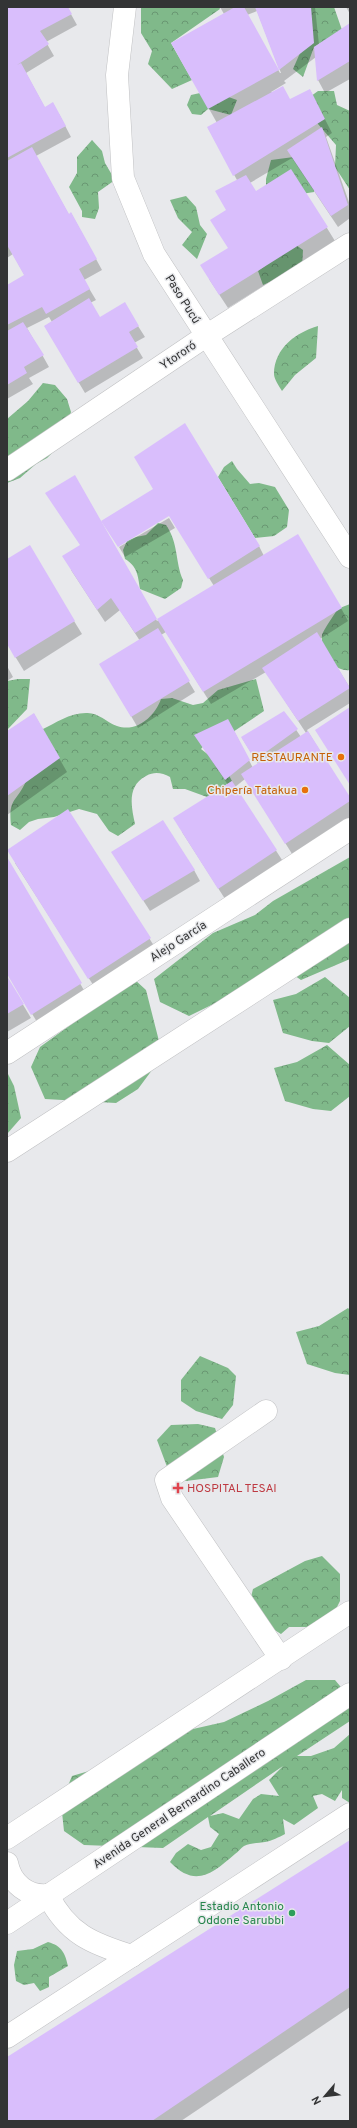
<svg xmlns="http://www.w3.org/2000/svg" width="357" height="2128" viewBox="0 0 357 2128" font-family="Overpass,sans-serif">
	<defs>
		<pattern id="forest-crowns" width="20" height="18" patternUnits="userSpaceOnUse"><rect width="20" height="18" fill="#80b98a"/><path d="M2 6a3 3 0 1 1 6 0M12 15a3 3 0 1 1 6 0" fill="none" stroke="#699772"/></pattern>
	</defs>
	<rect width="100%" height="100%" fill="#e8e9ec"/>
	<g fill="url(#forest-crowns)" fill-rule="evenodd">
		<polygon points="141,7 219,7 220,9 171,43 192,80 172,89 148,64 152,51 141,33"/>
		<polygon points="302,7 334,7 342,30 314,47 303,77 293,69 300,53"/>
		<polygon points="318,91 334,91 337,105 350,111 350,190 335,167 336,145 312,117 307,99"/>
		<polygon points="200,93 220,94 237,100 231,115 208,109 201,115 192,114 187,105 191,95"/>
		<polygon points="92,140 102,151 105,163 115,180 98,192 99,208 95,219 82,217 82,211 69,187 77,173 77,157"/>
		<polygon points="309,155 314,175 314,192 289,196 266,194 266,179 271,160"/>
		<polygon points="186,196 196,207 200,225 207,234 197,259 182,245 192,232 178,218 170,200"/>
		<polygon points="292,242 303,250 302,268 263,285 258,271 265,266 275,252"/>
		<path d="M318,326l-2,32 -21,17 -13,16c-3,-5 -8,-12 -8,-17 0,-26 23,-42 44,-48z"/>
		<polygon points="43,383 55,385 67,399 71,412 62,443 47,458 36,464 20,478 7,483 7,419 28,401"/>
		<polygon points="232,461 237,469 250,484 259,483 275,487 289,510 287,527 274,536 255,538 218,477 224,467"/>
		<path d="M158,523l8,2c13,19 9,37 17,55l-2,8 -16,11 -25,-10c-2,-14 -3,-23 -15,-30l-2,-9 4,-9 9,-4 10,-2z"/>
		<path d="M350,604v66c-16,3 -30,-20 -28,-35 1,-4 13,-22 16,-26 3,-2 8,-3 12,-5z"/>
		<polygon points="18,679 30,679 27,709 7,730 7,681"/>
		<path d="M256,679l8,32 -37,25 -20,6 -6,7 24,19 7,13 -25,16 -22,-8h-12l-3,-12c-8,-4 -15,-6 -24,-1 -19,10 -15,30 -11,48l-17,12 -9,-5 -12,-17 -18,-5 -25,8 -16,2 -9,3 -9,8 -9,-5c-3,-27 6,-23 15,-44 7,-16 10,-34 15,-51 15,-7 28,-17 45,-17 12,-1 20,9 31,13 20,7 38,-10 44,-27l11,-1 21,7 10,-2 15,-13z"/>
		<polygon points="350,857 350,959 301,980 285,969 189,1016 160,1002 154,979 213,933 255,915 273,901"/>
		<polygon points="325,977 350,998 350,1026 329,1043 312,1041 283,1033 273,1000 296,994"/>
		<polygon points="134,979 146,990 161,1049 155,1066 138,1089 116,1103 45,1099 31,1067 40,1047 80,1018 93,997"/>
		<polygon points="327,1045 350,1065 350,1096 331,1111 313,1109 285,1101 274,1068 297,1062"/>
		<polygon points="7,1072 14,1086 21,1118 7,1134"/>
		<polygon points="348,1308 350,1310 350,1375 335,1373 307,1364 296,1332 319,1326"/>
		<polygon points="200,1356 228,1368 236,1376 233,1405 222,1419 196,1411 181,1401 181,1380"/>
		<polygon points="198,1424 215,1428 224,1457 218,1477 186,1481 169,1472 157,1440 171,1425"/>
		<polygon points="322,1556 340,1574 340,1601 327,1627 289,1627 281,1634 247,1613 253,1589 305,1561"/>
		<path d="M306,1680h29l15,18v23l-53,35h14l23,-8 16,-14v69l-8,-5v-8l-7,11 -13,-7 -9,2 5,12 -24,17 -11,-6 2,15c-6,3 -13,7 -20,8 -7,1 -14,1 -21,4 -3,2 -6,6 -9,8 -23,20 -40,34 -65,8l6,-9 12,-9 13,6 10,-3 8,-13 -9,-7 -2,-10 -45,31 -79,-3 -20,-14 -3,-28 11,-27 54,-16 36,-24 62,-14 44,-21zM283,1766l-14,14 10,16 -18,-2 -8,5 -14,20 -16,-6 -13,3z"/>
		<path d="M48,1942c14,4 17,11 20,24l-19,11v10l-9,4 -6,-8 -10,2 -8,-4 -2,-16 3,-14 16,-2z"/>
	</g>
	<g fill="#0003" fill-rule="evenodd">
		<polygon points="7,7 67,7 77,25 46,42 54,56 26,73 45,108 59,114 71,137 36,156 69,215 71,213 102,270 84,280 96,300 90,303 100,319 138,326 145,337 134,343 143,358 85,393 45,326 52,322 49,317 27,328 49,367 29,378 33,384 7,399 7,286 25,276 13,254 7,258"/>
		<path d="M220,7h95l4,38 31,-21v55l-25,14 -7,-13 -2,-23 -32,24 2,2 -15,9 19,8 20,-10 22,43 -6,4 24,68v13l-12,9 -46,-69 -42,25 5,10 36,-23 44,71 -107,67 -19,-29 19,-30v-39l9,-30 -29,-52 9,-5 -45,-80 52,-29zM257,11l24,62h-1l-33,-58z"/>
		<polygon points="346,7 350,7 350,14"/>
		<polygon points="154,490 259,546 264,556 341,608 348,621 320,639 350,688 350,703 307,730 350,799 350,820 294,857 245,779 235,787 284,863 227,902 182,832 228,785 202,746 234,731 253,768 258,764 242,738 284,712 301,737 306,733 266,672 211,704 166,632 161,635 195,692 138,728 101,664 140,641 120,610 105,622 71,570 116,549 157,621 214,586"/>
		<polygon points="169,518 175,528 125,557 119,547"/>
		<polygon points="7,560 74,621 82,634 24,671 7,643"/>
		<polygon points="7,666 13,677 7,681"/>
		<polygon points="34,714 67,772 7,815 7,732"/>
		<polygon points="67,810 158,952 97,991 15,863"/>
		<polygon points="7,859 88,997 40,1027 7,972"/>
		<polygon points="119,863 194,870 200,881 150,911"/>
		<polygon points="7,978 31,1018 7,1032"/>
		<polygon points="350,1841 350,2007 181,2121 7,2121 7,2059"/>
	</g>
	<g fill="#d9befc">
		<polygon points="7,7 68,7 72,14 40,31 49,44 17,65 21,63 45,107 53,102 66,126 7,158"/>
		<polygon points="235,7 244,7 279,70 208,109 171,43"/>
		<polygon points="255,7 311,7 314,43 279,70"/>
		<polygon points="350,23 350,61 317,81 314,47"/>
		<polygon points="283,86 290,99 310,89 325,119 233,176 207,127"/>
		<polygon points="322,127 348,205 331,216 287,150"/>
		<polygon points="32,147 69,214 71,212 97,259 79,269 90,289 46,314 42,307 7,325 7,285 24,275 7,245 7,161"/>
		<polygon points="291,169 328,227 219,295 200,265 228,248 210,220 226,210 215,191 246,175 256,191"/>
		<polygon points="89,298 100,317 125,302 139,326 129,332 138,347 78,383 44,326"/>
		<polygon points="23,322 44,355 24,367 27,373 7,385 7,331"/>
		<polygon points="185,423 260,546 208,579 169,516 118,547 101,521 153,489 134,457"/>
		<polygon points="75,475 157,619 135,633 111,598 97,610 62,556 80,545 45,493"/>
		<polygon points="298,534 342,608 203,692 157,619"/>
		<polygon points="30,545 75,621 15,658 7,644 7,559"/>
		<polygon points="158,628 190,681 131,717 99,664"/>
		<polygon points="317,632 350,688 298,721 262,668"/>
		<polygon points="350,707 350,785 315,730"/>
		<polygon points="284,711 298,729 255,760 241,737"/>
		<polygon points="34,713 60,758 7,796 7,731"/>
		<polygon points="228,719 250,760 225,780 194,735"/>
		<polygon points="308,731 350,797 350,801 285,844 241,774"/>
		<polygon points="232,781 277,850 218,889 173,818"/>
		<polygon points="68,809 151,938 88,979 7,850"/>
		<polygon points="163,820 195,870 143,901 111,852"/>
		<polygon points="7,857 82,983 31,1015 7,974"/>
		<polygon points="7,976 24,1004 7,1014"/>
		<polygon points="350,1840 350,1987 152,2121 7,2121 7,2057"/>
	</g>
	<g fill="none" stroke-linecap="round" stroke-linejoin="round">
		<defs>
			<g id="minor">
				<polyline points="125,7 117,75 123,178 154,254 350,557"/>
				<polyline points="7,470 206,336 350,244"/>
				<polyline points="7,1053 350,829"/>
				<polyline points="7,1151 350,929"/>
				<polyline points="266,1411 166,1480 172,1498 281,1659"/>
				<path d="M48,1895c19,39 45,49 84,61"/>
				<polyline points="7,2037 350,1814"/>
			</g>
			<g id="major">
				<polyline points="7,1838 350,1612"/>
				<path d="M7,1863c4,21 21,34 41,32"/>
				<polyline points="7,1923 350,1694"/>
			</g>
		</defs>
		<use href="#minor" stroke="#c0c1c3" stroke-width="23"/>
		<use href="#major" stroke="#c0c1c3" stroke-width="23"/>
		<use href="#minor" stroke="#fff" stroke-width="22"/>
		<use href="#major" stroke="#fff" stroke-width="22"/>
	</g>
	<g fill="#e8710a" stroke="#e8e9ec" stroke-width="1.5">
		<circle cx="341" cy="757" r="4"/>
		<circle cx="305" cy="790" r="4"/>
	</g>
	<path fill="#e0444e" stroke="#e8e9ec" stroke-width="1.5" d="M176 1482h4v4h4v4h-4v4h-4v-4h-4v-4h4z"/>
	<circle fill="#2e9e5b" stroke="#e8e9ec" stroke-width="1.5" cx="292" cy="1913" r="4"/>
	<g text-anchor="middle" stroke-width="3" stroke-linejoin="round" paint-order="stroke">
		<g font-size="12" fill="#333435" stroke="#e8e9ec">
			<text transform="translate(183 299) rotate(58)" y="4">Paso Pucú</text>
			<text transform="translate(178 355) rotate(-34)" y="4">Ytororó</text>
			<text transform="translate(178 941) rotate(-33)" y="4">Alejo García</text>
			<text transform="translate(179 1808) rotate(-34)" y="4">Avenida General Bernardino Caballero</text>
		</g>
		<g font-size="12" fill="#c56008" stroke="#e8e9ec" text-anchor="end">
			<text x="333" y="761">RESTAURANTE</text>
			<text x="297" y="794">Chipería Tatakua</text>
		</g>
		<g font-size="12" fill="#be3a42" stroke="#e8e9ec" text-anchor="start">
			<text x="187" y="1492">HOSPITAL TESAI</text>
		</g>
		<g font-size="12" fill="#27864d" stroke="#e8e9ec" text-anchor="end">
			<text x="284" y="1910">Estadio Antonio<tspan x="284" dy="14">Oddone Sarubbi</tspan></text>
		</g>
	</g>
	<rect width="357" height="2128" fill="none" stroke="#333435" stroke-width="16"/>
	<g transform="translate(325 2096) rotate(242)" stroke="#e8e9ec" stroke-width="3" paint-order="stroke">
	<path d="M0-3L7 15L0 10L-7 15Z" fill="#333435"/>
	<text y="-6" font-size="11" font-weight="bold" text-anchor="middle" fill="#333435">N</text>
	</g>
</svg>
